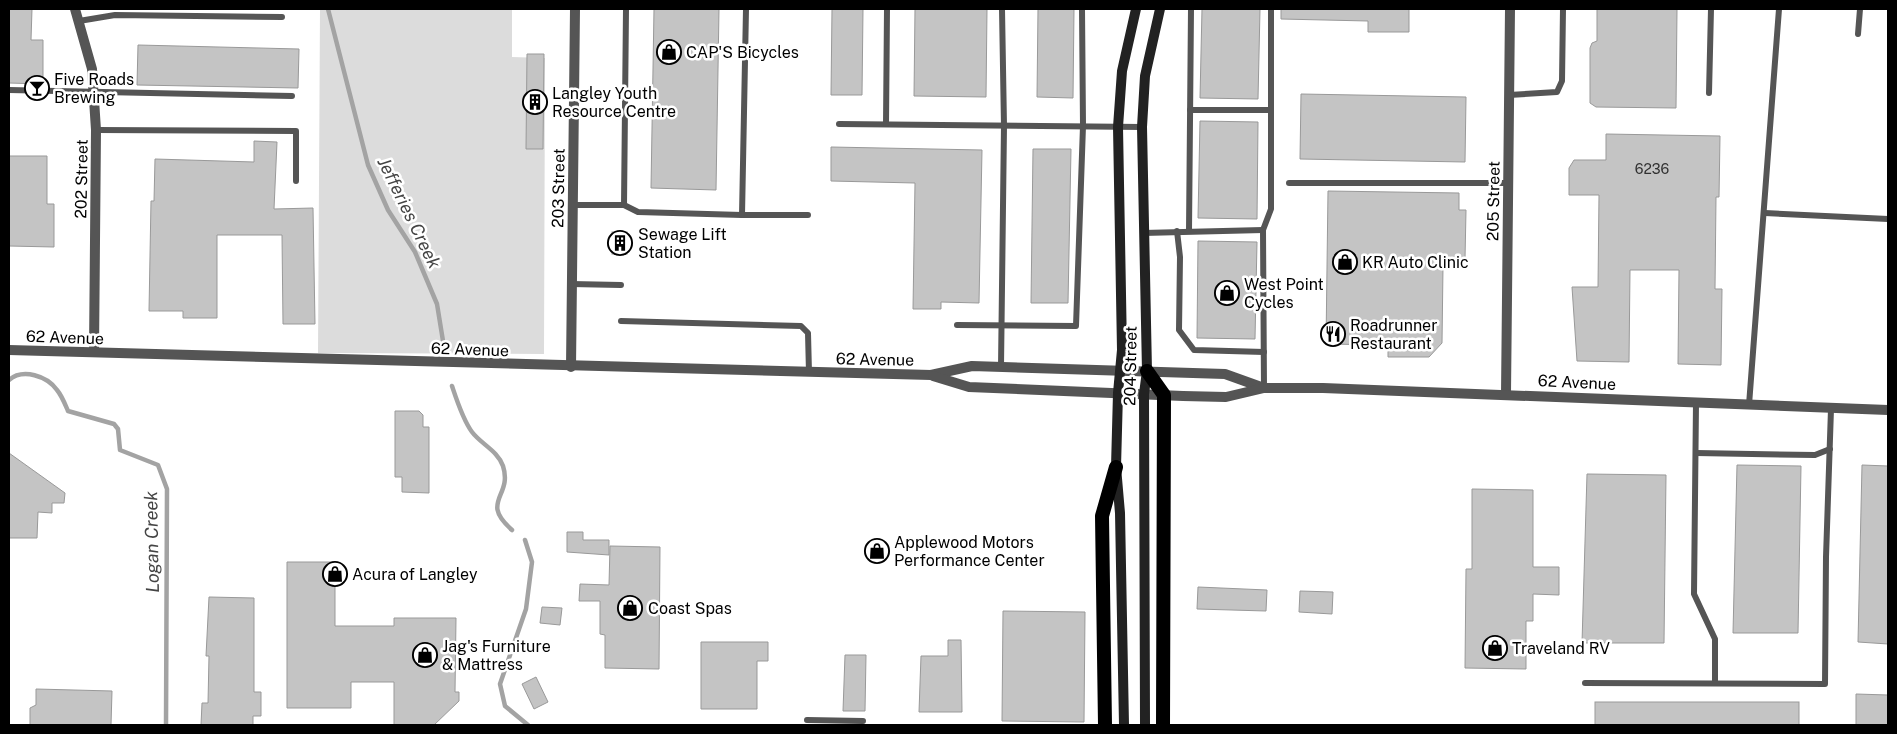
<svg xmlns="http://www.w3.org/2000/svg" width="1897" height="734" viewBox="0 0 1897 734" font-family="'Public Sans',sans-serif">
	<rect width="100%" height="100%" fill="#fff"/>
	<polygon fill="#dcdcdc" points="320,9 512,9 512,57 545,58 544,354 318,353"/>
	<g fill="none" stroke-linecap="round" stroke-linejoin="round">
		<g stroke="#a3a3a3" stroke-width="4.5">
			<polyline points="328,9 368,165 388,210 415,252 437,304 443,341"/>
			<path d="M9,380c14,-12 38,-4 48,10 5,6 8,14 11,21l46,13 4,5 2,21 38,15 9,24 -1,236"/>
			<path d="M452,386c5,15 11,34 20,46 9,12 26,19 31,34 10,31 -24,35 9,64"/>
			<polyline points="525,540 532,562 526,609 500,684 505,706 528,725"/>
		</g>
	</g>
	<g fill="#c4c4c4" stroke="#999">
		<polygon points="9,9 32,9 31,40 43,40 43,84 9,83"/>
		<polygon points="654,9 719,9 716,190 651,188"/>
		<polygon points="832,9 863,9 862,95 831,95"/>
		<polygon points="915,9 987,9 986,97 914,96"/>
		<polygon points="1038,9 1074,9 1073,98 1037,97"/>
		<polygon points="1202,9 1260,9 1258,99 1200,98"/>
		<polygon points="1281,9 1409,9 1409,32 1368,32 1368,21 1281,19"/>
		<polygon points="1597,9 1677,9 1676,108 1596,107 1590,103 1590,48 1592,43 1597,41"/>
		<polygon points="138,45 299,49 298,88 137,85"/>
		<polygon points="527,54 544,54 543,149 526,149"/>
		<polygon points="1301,94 1466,97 1465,162 1300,159"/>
		<polygon points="1200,121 1258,122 1257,219 1198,218"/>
		<polygon points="1606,134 1720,136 1719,197 1716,197 1715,289 1722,289 1721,365 1678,364 1679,270 1630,270 1629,362 1577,361 1572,287 1598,287 1599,195 1569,195 1569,168 1574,160 1606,160"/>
		<polygon points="254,141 277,142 274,209 313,208 315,324 283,324 282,235 217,235 217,318 183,318 183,311 149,311 151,201 154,201 155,159 254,162"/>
		<polygon points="831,147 982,150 979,303 941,302 941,309 913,309 915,183 831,181"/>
		<polygon points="1033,149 1071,149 1068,303 1031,303"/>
		<polygon points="9,156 47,156 47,204 54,204 54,247 9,246"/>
		<polygon points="1328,191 1459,193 1459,210 1466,210 1465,260 1460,266 1443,266 1442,343 1429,357 1388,357 1388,345 1326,344"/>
		<rect x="612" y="232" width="15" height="22"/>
		<polygon points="1198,241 1257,242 1255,339 1197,338"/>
		<polygon points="395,411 419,411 423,415 423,427 429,427 429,493 402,492 402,477 395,477"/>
		<polygon points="9,453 65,493 64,503 52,503 52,513 38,512 37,538 9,538"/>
		<polygon points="1737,465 1801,466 1798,633 1733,633"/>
		<polygon points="1862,465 1888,466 1888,644 1858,642"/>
		<polygon points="1587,474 1666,475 1664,643 1582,643"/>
		<polygon points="1472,489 1533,490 1533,567 1559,567 1559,595 1533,594 1533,621 1526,621 1526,669 1465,668 1466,569 1472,569"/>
		<polygon points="567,532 583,532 583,540 609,540 609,555 567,552"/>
		<polygon points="610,546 660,547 659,669 605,668 605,635 600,634 600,601 579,601 580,584 609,585"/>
		<polygon points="287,562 335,562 335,626 394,626 394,618 456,618 455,692 459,692 459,701 434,725 394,725 394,682 351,682 351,708 287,708"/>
		<polygon points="1198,587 1267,590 1266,611 1197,609"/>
		<polygon points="1300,591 1333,592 1332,614 1299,612"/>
		<polygon points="209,597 254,598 254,692 261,692 261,716 253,716 253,725 201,725 202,703 208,703 209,656 206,656"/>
		<polygon points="542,607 562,608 560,625 540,623"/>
		<polygon points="1003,611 1085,612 1084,722 1002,721"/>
		<polygon points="948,640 961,640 962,712 919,712 921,656 948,656"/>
		<polygon points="701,642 768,642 768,661 757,661 757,709 701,709"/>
		<polygon points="845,655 866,655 865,711 843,711"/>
		<polygon points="536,677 548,702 534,709 522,684"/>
		<polygon points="36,689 112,691 111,725 30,725 30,708 36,705"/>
		<polygon points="1856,694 1888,695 1888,725 1856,725"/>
		<rect x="1595" y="702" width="204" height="23"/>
	</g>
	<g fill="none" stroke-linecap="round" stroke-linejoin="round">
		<g stroke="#555" stroke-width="6">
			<polyline points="746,9 742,215 808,215"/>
			<polyline points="79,21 115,15 282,17"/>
			<polyline points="1858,34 1860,9"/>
			<polyline points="9,90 292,96"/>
			<polyline points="1709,93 1711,9"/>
			<polyline points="1509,95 1557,92 1562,81 1563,9"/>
			<polyline points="1190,110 1271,110"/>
			<polyline points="839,124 1142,127"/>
			<polyline points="886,124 887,9"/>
			<polyline points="96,130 296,131 296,181"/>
			<polyline points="1289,183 1509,183"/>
			<polyline points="572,205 624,205 638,212 742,215"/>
			<polyline points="624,205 626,9"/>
			<polyline points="1765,213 1888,219"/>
			<polyline points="1177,231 1180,257 1179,330 1194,350 1264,352"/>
			<polyline points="1189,231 1191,9"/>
			<polyline points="1143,233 1263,230"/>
			<polyline points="571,284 621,285"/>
			<polyline points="621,321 801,326 808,333 809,373"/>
			<polyline points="957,325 1076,326 1083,126 1082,9"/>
			<polyline points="1001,367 1004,126 1002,9"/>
			<polyline points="1264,388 1263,230 1271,209 1271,9"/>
			<polyline points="1696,403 1694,594 1715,639 1715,683"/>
			<polyline points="1749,405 1779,9"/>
			<polyline points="1696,453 1815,455 1830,449"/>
			<polyline points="1585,683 1825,684 1826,557 1831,409"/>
			<polyline points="807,720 863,721"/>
		</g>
		<polyline stroke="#555" stroke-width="10" points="1506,394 1510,9"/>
		<g stroke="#555" stroke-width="10">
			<polyline points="75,9 92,69 96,130 94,352"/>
			<polyline points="9,350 931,375 972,366 1225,374 1264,388"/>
			<polyline points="571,367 575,9"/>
			<polyline points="933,376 969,387 1183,396 1226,397 1264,388 1323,388 1888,410"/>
		</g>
		<g stroke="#222" stroke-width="10">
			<polyline points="1124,725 1120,513 1116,467 1118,393 1122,350 1118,127 1122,71 1136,9"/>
			<polyline points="1145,725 1144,394 1147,371 1142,127 1145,76 1160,9"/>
		</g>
		<g stroke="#000" stroke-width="14">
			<polyline points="1147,371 1164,395 1163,725"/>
			<polyline points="1105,725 1102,516 1116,467"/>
		</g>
	</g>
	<defs>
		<symbol id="shop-ring" viewBox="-11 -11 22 22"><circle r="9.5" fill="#fff" stroke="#000" stroke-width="1.5"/><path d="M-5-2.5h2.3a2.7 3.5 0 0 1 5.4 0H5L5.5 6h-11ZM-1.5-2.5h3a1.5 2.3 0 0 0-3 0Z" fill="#000"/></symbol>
		<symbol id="bar-ring" viewBox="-11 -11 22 22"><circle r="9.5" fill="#fff" stroke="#000" stroke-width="1.5"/><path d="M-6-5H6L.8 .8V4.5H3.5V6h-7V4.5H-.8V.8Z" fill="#000"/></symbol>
		<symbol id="building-ring" viewBox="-11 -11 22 22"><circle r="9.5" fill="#fff" stroke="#000" stroke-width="1.5"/><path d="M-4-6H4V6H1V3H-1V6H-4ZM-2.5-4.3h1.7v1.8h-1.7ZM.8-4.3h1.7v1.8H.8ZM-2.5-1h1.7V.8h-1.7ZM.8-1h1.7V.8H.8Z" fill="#000"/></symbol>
		<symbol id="restaurant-ring" viewBox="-11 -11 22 22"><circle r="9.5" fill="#fff" stroke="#000" stroke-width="1.5"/><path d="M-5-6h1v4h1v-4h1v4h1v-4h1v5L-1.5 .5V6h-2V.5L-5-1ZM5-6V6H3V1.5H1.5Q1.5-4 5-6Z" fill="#000"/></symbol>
	</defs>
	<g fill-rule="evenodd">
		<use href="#shop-ring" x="655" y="38" width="28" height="28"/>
		<use href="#bar-ring" x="23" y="74" width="28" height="28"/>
		<use href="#building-ring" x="521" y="88" width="28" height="28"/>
		<use href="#building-ring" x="606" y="229" width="28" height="28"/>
		<use href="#shop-ring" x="1331" y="248" width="28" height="28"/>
		<use href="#shop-ring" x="1213" y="279" width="28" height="28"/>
		<use href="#restaurant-ring" x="1319" y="320" width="28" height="28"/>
		<use href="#shop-ring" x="863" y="537" width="28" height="28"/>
		<use href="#shop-ring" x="321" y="560" width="28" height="28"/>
		<use href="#shop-ring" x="616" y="594" width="28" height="28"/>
		<use href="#shop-ring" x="1481" y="634" width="28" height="28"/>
		<use href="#shop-ring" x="411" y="641" width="28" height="28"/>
	</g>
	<g text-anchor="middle" stroke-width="5" stroke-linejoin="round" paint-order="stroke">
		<g font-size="14" fill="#313131">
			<text x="1652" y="174">6236</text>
		</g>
		<g font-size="16" fill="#000" stroke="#fff" text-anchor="start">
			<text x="686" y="58">CAP'S Bicycles</text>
			<text x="54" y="85">Five Roads<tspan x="54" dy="18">Brewing</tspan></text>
			<text x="552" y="99">Langley Youth<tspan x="552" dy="18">Resource Centre</tspan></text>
			<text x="638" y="240">Sewage Lift<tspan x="638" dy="18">Station</tspan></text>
			<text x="1362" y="268">KR Auto Clinic</text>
			<text x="1244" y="290">West Point<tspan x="1244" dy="18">Cycles</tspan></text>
			<text x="1350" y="331">Roadrunner<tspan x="1350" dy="18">Restaurant</tspan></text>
			<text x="894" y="548">Applewood Motors<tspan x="894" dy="18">Performance Center</tspan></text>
			<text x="352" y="580">Acura of Langley</text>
			<text x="648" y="614">Coast Spas</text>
			<text x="442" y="652">Jag's Furniture<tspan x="442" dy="18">&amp; Mattress</tspan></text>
			<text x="1512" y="654">Traveland RV</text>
		</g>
		<g font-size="16" fill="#000" stroke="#fff">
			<text transform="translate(81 179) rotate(-89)" y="6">202 Street</text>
			<text transform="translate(558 188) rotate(-89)" y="6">203 Street</text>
			<text transform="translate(1493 201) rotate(-89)" y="6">205 Street</text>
			<text transform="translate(65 337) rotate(2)" y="6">62 Avenue</text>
			<text transform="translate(470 349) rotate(2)" y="6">62 Avenue</text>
			<text transform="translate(875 359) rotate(1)" y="6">62 Avenue</text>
			<text transform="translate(1130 366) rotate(-89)" y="6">204 Street</text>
			<text transform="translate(1577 382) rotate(3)" y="6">62 Avenue</text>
		</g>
		<g font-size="18" font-style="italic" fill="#444" stroke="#fff">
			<text transform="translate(409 213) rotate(64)" y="6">Jefferies Creek</text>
			<text transform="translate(152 542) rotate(-91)" y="6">Logan Creek</text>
		</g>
	</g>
	<rect width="1897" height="734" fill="none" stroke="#000000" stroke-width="20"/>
</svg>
